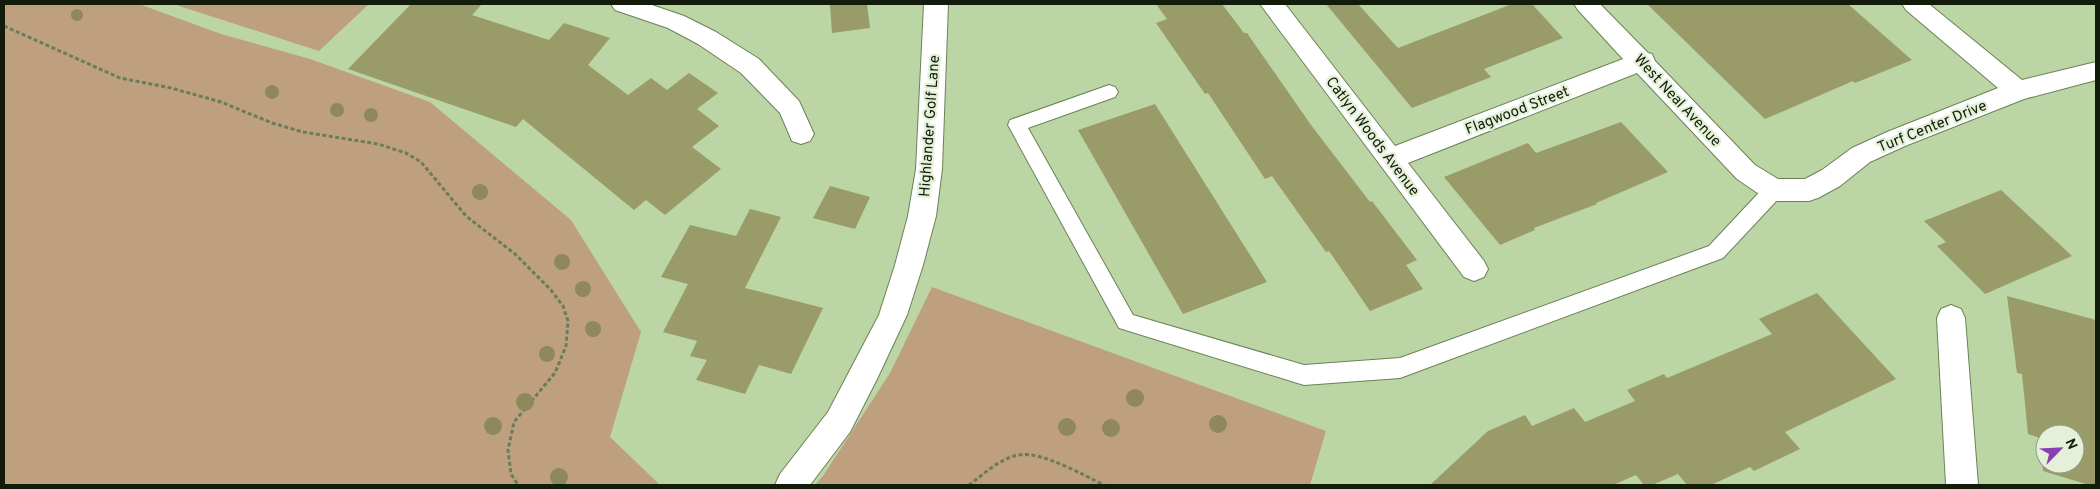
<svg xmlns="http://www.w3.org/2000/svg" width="2100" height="489" viewBox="0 0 2100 489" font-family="Overpass,sans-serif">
	<rect width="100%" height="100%" fill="#bbd5a5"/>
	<g fill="#bea07e">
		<polygon points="4,4 139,4 221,34 310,59 430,102 571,220 641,332 610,437 660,485 4,485"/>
		<polygon points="173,4 369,4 319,51"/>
		<polygon points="932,287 1326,431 1310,485 815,485 823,476 890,373"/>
	</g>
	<g fill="#999c69" fill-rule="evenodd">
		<polygon points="411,4 482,4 472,15 549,40 564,23 610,38 588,65 628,95 651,78 667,90 689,73 718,93 697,109 719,126 692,147 721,169 665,215 646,200 634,210 523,119 516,127 348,69"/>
		<polygon points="830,4 867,4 870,28 832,33"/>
		<polygon points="1156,4 1222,4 1244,33 1247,33 1311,125 1370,202 1372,201 1417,260 1406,265 1423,289 1370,311 1329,251 1326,252 1272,176 1265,179 1208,93 1205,94 1156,23 1167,19"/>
		<polygon points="1326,4 1358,4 1398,48 1512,4 1532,4 1563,38 1484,69 1491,77 1412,108"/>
		<polygon points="1647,4 1848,4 1912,60 1855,83 1853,81 1765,119"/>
		<polygon points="1155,104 1267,282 1183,314 1078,130"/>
		<polygon points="1621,122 1668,172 1596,203 1597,204 1534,228 1535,230 1500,245 1444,177 1528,143 1536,153"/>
		<polygon points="830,186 870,197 855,229 813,218"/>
		<polygon points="2001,190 2072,256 1985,294 1937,246 1946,242 1924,221"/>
		<polygon points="750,209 781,217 745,288 823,308 791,374 759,365 745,394 696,380 707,360 690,356 697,341 663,332 688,284 661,277 690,225 736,236"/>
		<polygon points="1817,293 1896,379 1785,432 1800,449 1754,471 1750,467 1711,485 1687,485 1678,474 1652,485 1644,485 1636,475 1613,485 1430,485 1488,431 1525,415 1532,426 1574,408 1585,422 1635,401 1627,390 1664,374 1667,378 1772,334 1759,319"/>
		<path d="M2007,296l89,24v165h-7l-46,-14 -3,-33 -12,-4 -6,-60 -5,-1zM2045,434h30v30h-30z"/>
	</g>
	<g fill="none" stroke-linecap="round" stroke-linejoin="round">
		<defs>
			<polygon id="lane" points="1109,85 1115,87 1118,92 1115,97 1028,128 1133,315 1304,365 1400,358 1709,246 1767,184 1774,182 1781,184 1784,190 1781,196 1723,258 1400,378 1304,385 1119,328 1008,125 1010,120"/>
			<g id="street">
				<polygon points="611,4 649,4 684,16 716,32 759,59 799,101 814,134 810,141 801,144 792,141 780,113 741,73 698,44 668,28 615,10"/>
				<polygon points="924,4 948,4 942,169 936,216 923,265 907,315 877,379 850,432 810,485 775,485 780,474 828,412 879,315 895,265 908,216 916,169"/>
				<polygon points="1260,4 1285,4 1395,146 1623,59 1578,10 1574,4 1600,4 1648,53 1652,54 1655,61 1755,165 1778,179 1805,179 1822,170 1852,148 1887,132 1998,88 1906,10 1902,4 1929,4 2022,80 2096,62 2096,80 2024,99 1905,146 1870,162 1840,186 1818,198 1809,201 1774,201 1765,198 1737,179 1637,73 1408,163 1484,261 1488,269 1484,277 1474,281 1464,277"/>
				<polygon points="1951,305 1961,309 1965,318 1978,485 1946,485 1937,318 1941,309"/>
			</g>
		</defs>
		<use href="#lane" stroke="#6b8256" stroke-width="2"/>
		<use href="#street" stroke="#6b8256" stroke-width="2"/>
		<g stroke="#6a7c5a" stroke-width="3" stroke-dasharray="4 2.5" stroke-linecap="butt">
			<polyline points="4,26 120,78 171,88 221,102 272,123 303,132 378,144 406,153 421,162 466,216 515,254 551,290 563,306 568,321 566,346 555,373 514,422 508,450 511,474 518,485"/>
			<path d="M969,485c15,-11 31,-27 50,-30 23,-4 64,20 85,30"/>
		</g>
		<use href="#lane" fill="#fff" fill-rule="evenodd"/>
		<use href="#street" fill="#fff" fill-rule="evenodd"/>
	</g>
	<g fill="#8e885b">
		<circle cx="77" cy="15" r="6"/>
		<circle cx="272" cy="92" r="7"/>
		<circle cx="337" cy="110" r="7"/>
		<circle cx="371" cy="115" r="7"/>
		<circle cx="480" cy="192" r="8"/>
		<circle cx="562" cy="262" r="8"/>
		<circle cx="583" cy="289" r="8"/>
		<circle cx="593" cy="329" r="8"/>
		<circle cx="547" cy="354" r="8"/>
		<circle cx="1135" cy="398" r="9"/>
		<circle cx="525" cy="402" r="9"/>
		<circle cx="1218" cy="424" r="9"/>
		<circle cx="493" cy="426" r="9"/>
		<circle cx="1067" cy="427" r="9"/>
		<circle cx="1111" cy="428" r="9"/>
		<circle cx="559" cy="477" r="9"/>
	</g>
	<g text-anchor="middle" stroke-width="4.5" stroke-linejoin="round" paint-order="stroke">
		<g font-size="15" fill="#131c0a" stroke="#e4f1d8">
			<text transform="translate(1678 100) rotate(47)" y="5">West Neal Avenue</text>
			<text transform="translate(1517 110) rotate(-21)" y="5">Flagwood Street</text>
			<text transform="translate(929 126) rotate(-86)" y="5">Highlander Golf Lane</text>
			<text transform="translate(1932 126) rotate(-22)" y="5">Turf Center Drive</text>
			<text transform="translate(1373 136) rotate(53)" y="5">Catlyn Woods Avenue</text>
		</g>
	</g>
	<rect width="2100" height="489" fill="none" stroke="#131c0a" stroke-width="10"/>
	<g transform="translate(2060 449) rotate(66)"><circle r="24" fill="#e4f1d8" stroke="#909c86"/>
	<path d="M0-4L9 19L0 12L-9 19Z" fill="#873fb2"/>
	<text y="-8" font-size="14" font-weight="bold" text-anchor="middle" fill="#131c0a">N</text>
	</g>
</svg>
